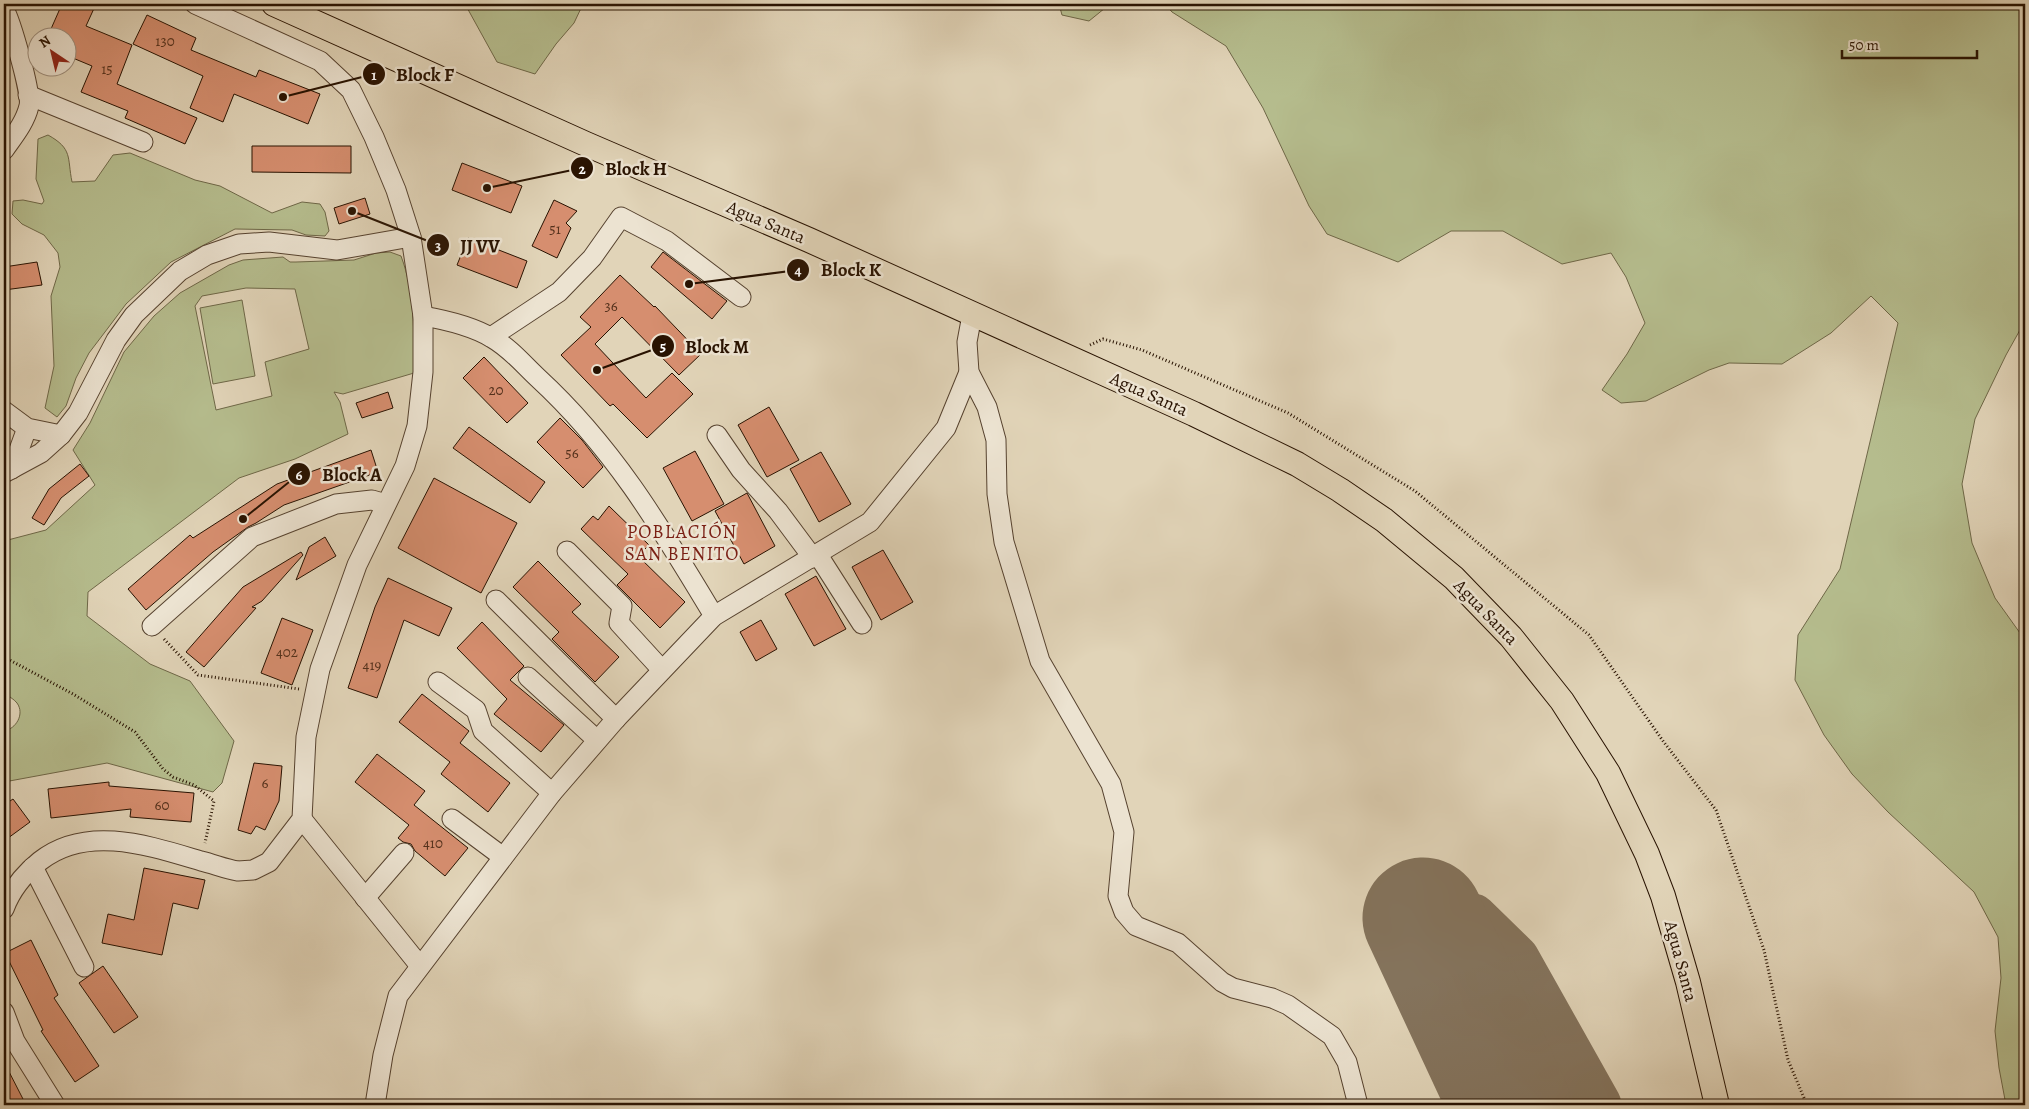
<svg xmlns="http://www.w3.org/2000/svg" width="2029" height="1109" viewBox="0 0 2029 1109" font-family="Alegreya,serif">
	<rect width="100%" height="100%" fill="#e1d4b8"/>
	<filter id="stains"><feTurbulence type="fractalNoise" baseFrequency=".004" numOctaves="4"/><feColorMatrix values="0 0 0 0 .2 0 0 0 0 .09 0 0 0 0 .02 0 0 0 .5 -.17"/></filter>
	<radialGradient id="worn" r=".72"><stop offset=".6" stop-color="#630" stop-opacity="0"/><stop offset="1" stop-color="#630" stop-opacity=".3"/></radialGradient>
	<g fill="#b5bc8d" stroke="#6e6747" fill-rule="evenodd">
		<polygon points="465,4 583,4 574,23 556,44 535,74 497,62"/>
		<polygon points="1059,4 1110,4 1089,21 1062,15"/>
		<polygon points="1165,4 2025,4 2025,321 2006,355 1975,419 1962,484 1972,543 1995,598 2025,640 2025,1105 2006,1105 1999,1068 1995,1031 2001,978 1998,937 1974,892 1888,812 1852,774 1824,735 1795,680 1798,635 1840,569 1898,323 1871,296 1831,333 1782,364 1729,363 1709,370 1646,401 1621,403 1602,390 1627,354 1645,323 1626,277 1611,253 1562,264 1503,231 1451,231 1398,262 1327,234 1309,206 1263,108 1226,46 1172,12"/>
		<path d="M48,135c25,14 19,22 24,47l23,-1 18,-26 17,-2 65,27 25,6 52,27 30,-11 18,2 5,8 4,19 -4,5 -19,-1 -14,-5 -57,-1 -64,33 -45,42 -18,24 -19,25 -13,25 -10,28 -9,11 -12,-9 9,-42 -3,-70 9,-29 -2,-14 -14,-18 -22,-11 -10,-10 1,-13 10,-1 19,4 2,-3 -8,-22 2,-40z"/>
		<path d="M390,252l11,4c14,37 13,79 13,117l-71,21 -9,-2 6,10 8,32 -53,25 -56,19 -151,114 -1,24 63,48 40,17 44,60 -12,42 -9,9 -106,-29 -103,19v-51c12,-2 21,-17 13,-28 -3,-4 -9,-7 -13,-10v-152l42,-11 49,-45 -22,-35 17,-27 34,-71 30,-36 26,-23 49,-28 14,-5 40,-3 7,5h6l58,-2 22,-7zM246,288l49,1 14,60 -44,13 7,34 -56,14 -21,-104 7,-10z"/>
		<polygon points="242,300 255,376 213,384 200,308"/>
	</g>
	<g fill="none" stroke-linecap="round" stroke-linejoin="round">
		<polyline stroke="#84735c" stroke-width="49" points="1423,918 1473,918 1515,959 1597,1105"/>
		<polyline stroke="#84735c" stroke-width="121" points="1423,918 1510,1105"/>
	</g>
	<g fill="#d68e6f" stroke="#281201">
		<polygon points="62,4 96,4 86,26 132,45 117,84 197,118 185,144 125,118 128,111 81,92 92,66 68,56 68,38 47,38"/>
		<polygon points="147,15 196,38 191,50 256,77 259,70 320,94 308,124 234,94 223,122 190,108 203,76 133,44"/>
		<polygon points="252,146 351,146 351,173 252,172"/>
		<polygon points="462,163 522,186 511,213 452,190"/>
		<polygon points="365,198 370,214 339,224 334,208"/>
		<polygon points="554,200 577,211 566,223 571,228 557,258 532,246"/>
		<polygon points="468,238 527,261 517,288 457,265"/>
		<polygon points="663,252 727,301 712,319 651,267"/>
		<polygon points="37,262 42,285 4,290 4,267"/>
		<polygon points="620,275 654,307 655,306 701,354 679,375 622,317 595,344 646,398 672,373 693,394 647,438 613,404 610,406 561,355 591,327 580,317"/>
		<polygon points="484,357 528,403 507,423 463,378"/>
		<polygon points="388,392 393,408 362,418 356,403"/>
		<polygon points="769,407 799,460 767,477 738,425"/>
		<polygon points="560,418 582,440 603,467 583,488 537,442"/>
		<polygon points="469,427 545,482 530,503 453,448"/>
		<polygon points="371,450 378,472 284,505 256,523 248,527 213,552 146,610 128,589 190,535 193,538 277,484"/>
		<polygon points="695,451 724,504 692,521 663,468"/>
		<polygon points="821,452 851,504 819,522 790,469"/>
		<polygon points="80,464 89,476 61,498 44,525 32,518 49,489"/>
		<polygon points="434,478 517,523 481,593 398,548"/>
		<polygon points="747,493 775,546 744,564 715,511"/>
		<polygon points="609,506 649,545 638,556 685,602 660,628 617,585 628,574 581,529 593,516 598,520"/>
		<polygon points="325,537 336,556 296,580 309,547"/>
		<polygon points="883,550 913,602 881,620 852,567"/>
		<polygon points="301,552 303,555 262,601 252,607 256,608 204,667 186,652 243,587"/>
		<polygon points="538,561 581,604 572,612 619,657 595,682 552,639 559,632 513,587"/>
		<polygon points="816,576 846,629 814,646 785,594"/>
		<polygon points="388,578 452,608 439,636 404,620 377,698 348,688 375,607"/>
		<polygon points="282,618 313,630 292,685 261,673"/>
		<polygon points="761,620 777,649 756,661 740,632"/>
		<polygon points="482,622 524,666 510,680 564,725 541,752 494,714 507,699 457,648"/>
		<polygon points="422,694 469,731 460,743 510,783 488,812 441,774 450,762 399,722"/>
		<polygon points="377,754 425,791 414,805 468,848 445,876 415,851 411,844 403,842 398,838 409,825 355,782"/>
		<polygon points="254,763 282,766 279,801 265,830 256,826 251,834 238,830"/>
		<polygon points="109,782 109,786 194,793 191,822 130,817 131,809 51,818 48,789"/>
		<polygon points="13,799 30,822 4,841 4,805"/>
		<polygon points="144,868 205,880 198,909 173,903 162,955 102,943 108,914 134,920"/>
		<polygon points="31,940 58,995 54,998 99,1066 75,1082 41,1031 43,1030 5,953"/>
		<polygon points="103,966 138,1017 114,1033 79,983"/>
		<polygon points="4,1062 23,1099 12,1105 4,1105"/>
	</g>
	<g fill="none" stroke-linecap="round" stroke-linejoin="round">
		<defs>
			<g id="minor">
				<path d="M4,9c7,12 28,85 25,97 -4,17 -16,31 -25,44"/>
				<polyline points="28,95 143,142"/>
				<polyline points="972,315 967,342 969,372 987,407 996,440 997,494 1004,542 1040,661 1111,784 1124,832 1118,896 1124,912 1136,926 1178,943 1222,982 1233,988 1272,998 1288,1005 1332,1036 1347,1062 1358,1105"/>
				<path d="M423,316c23,4 49,10 69,22 18,10 31,26 46,40 76,70 123,150 176,238"/>
				<polyline points="491,337 559,292 592,258 621,217 667,241 741,297"/>
				<polyline points="4,411 27,428 61,435"/>
				<polyline points="717,435 741,470 778,511 813,558"/>
				<polyline points="12,469 27,428"/>
				<polyline points="4,473 41,453 61,435 78,413 116,340 134,315 180,271 207,255 239,244 269,242 337,250 411,237"/>
				<polyline points="567,551 622,606 619,623 662,670"/>
				<polyline points="818,555 862,624"/>
				<polyline points="496,600 616,719"/>
				<polyline points="152,626 252,537 336,504 372,500 386,504"/>
				<polyline points="528,677 597,740"/>
				<polyline points="438,682 476,710 483,731 552,793"/>
				<polyline points="302,819 420,966"/>
				<polyline points="452,819 503,857"/>
				<polyline points="33,867 84,967"/>
				<polyline points="365,898 404,853"/>
				<path d="M4,909c7,-19 20,-35 36,-48 47,-37 110,-15 161,0 13,3 24,8 37,10l15,-1 16,-8 33,-43 4,-82 14,-68 37,-104 48,-99 12,-40 6,-54v-56l-12,-79 -15,-47 -22,-53 -23,-47 -31,-29 -125,-57"/>
				<polyline points="4,1012 15,1041 55,1105"/>
				<polyline points="375,1105 383,1055 398,996 552,793 616,719 714,616 870,522 946,428 969,372"/>
			</g>
			<polyline id="major" points="274,4 586,144 809,240 1194,414 1297,464 1340,490 1384,520 1454,578 1511,637 1562,701 1608,773 1647,854 1663,896 1688,982 1717,1105"/>
		</defs>
		<use href="#minor" stroke="#56422f" stroke-width="21"/>
		<use href="#major" stroke="#281201" stroke-width="26"/>
		<g stroke="#281201" stroke-width="3" stroke-dasharray="1 2.5" stroke-linecap="butt">
			<polyline points="1090,345 1103,339 1142,350 1288,413 1415,491 1589,635 1663,741 1716,810 1764,950 1788,1060 1807,1105"/>
			<polyline points="164,639 198,675 299,689"/>
			<polyline points="4,657 73,694 135,732 163,769 173,777 194,785 214,801 205,843"/>
		</g>
		<use href="#minor" stroke="#ece3d1" stroke-width="19"/>
		<use href="#major" stroke="#e1d4b8" stroke-width="24"/>
	</g>
	<g text-anchor="middle" stroke-width="5" stroke-linejoin="round" paint-order="stroke">
		<g font-size="15" fill="#54311c">
			<text x="165" y="46">130</text>
			<text x="107" y="74">15</text>
			<text x="555" y="234">51</text>
			<text x="611" y="311">36</text>
			<text x="496" y="395">20</text>
			<text x="572" y="458">56</text>
			<text x="287" y="657">402</text>
			<text x="372" y="670">419</text>
			<text x="265" y="788">6</text>
			<text x="162" y="810">60</text>
			<text x="433" y="848">410</text>
		</g>
		<g font-size="18" fill="#281201" stroke="#ece3d1">
			<text transform="translate(766 222) rotate(23)" y="6">Agua Santa</text>
			<text transform="translate(1149 394) rotate(24)" y="6">Agua Santa</text>
			<text transform="translate(1486 612) rotate(46)" y="6">Agua Santa</text>
			<text transform="translate(1681 961) rotate(75)" y="6">Agua Santa</text>
		</g>
		<g font-size="19" letter-spacing="1" fill="#7a1f14" stroke="#ece3d1">
			<text x="682" y="538">POBLACIÓN<tspan x="682" dy="22">SAN BENITO</tspan></text>
		</g>
	</g>
	<path fill="none" stroke="#281201" stroke-width="2" d="M283 97L374 74M487 188L582 168M352 211L438 245M689 284L798 270M597 370L663 346M243 519L299 474"/>
	<g fill="#281201" stroke="#ece3d1" stroke-width="2">
		<circle cx="283" cy="97" r="5"/>
		<circle cx="487" cy="188" r="5"/>
		<circle cx="352" cy="211" r="5"/>
		<circle cx="689" cy="284" r="5"/>
		<circle cx="597" cy="370" r="5"/>
		<circle cx="243" cy="519" r="5"/>
		<circle cx="374" cy="74" r="12"/>
		<circle cx="582" cy="168" r="12"/>
		<circle cx="438" cy="245" r="12"/>
		<circle cx="798" cy="270" r="12"/>
		<circle cx="663" cy="346" r="12"/>
		<circle cx="299" cy="474" r="12"/>
	</g>
	<g font-size="15" text-anchor="middle" font-weight="bold" fill="#fff">
		<text x="374" y="80">1</text>
		<text x="582" y="174">2</text>
		<text x="438" y="251">3</text>
		<text x="798" y="275">4</text>
		<text x="663" y="351">5</text>
		<text x="299" y="480">6</text>
	</g>
	<g font-size="19" text-anchor="middle" font-weight="bold" fill="#281201" stroke="#ece3d1" stroke-width="5" stroke-linejoin="round" paint-order="stroke">
		<text x="425" y="81">Block F</text>
		<text x="636" y="175">Block H</text>
		<text x="480" y="252">JJ VV</text>
		<text x="851" y="276">Block K</text>
		<text x="717" y="353">Block M</text>
		<text x="352" y="481">Block A</text>
	</g>
	<rect width="2029" height="1109" fill="none" stroke="#e1d4b8" stroke-width="20"/>
	<rect x="5" y="5" width="2019" height="1099" fill="none" stroke="#281201" stroke-width="2.5"/>
	<rect x="10" y="10" width="2009" height="1089" fill="none" stroke="#281201"/>
	<g transform="translate(52 52) rotate(325)"><circle r="24" fill="#ece3d1" stroke="#9e8f7e"/>
	<path d="M0-4L9 19L0 12L-9 19Z" fill="#8f2418"/>
	<text y="-8" font-size="14" font-weight="bold" text-anchor="middle" fill="#281201">N</text>
	</g>
	<path d="M1842 50v8h135v-8" fill="none" stroke="#281201" stroke-width="2.5"/>
	<text x="1849" y="50" font-size="15" fill="#281201" stroke="#ece3d1" stroke-width="4" paint-order="stroke">50 m</text>
	<rect width="100%" height="100%" filter="url(#stains)"/>
	<rect width="100%" height="100%" fill="url(#worn)"/>
</svg>
